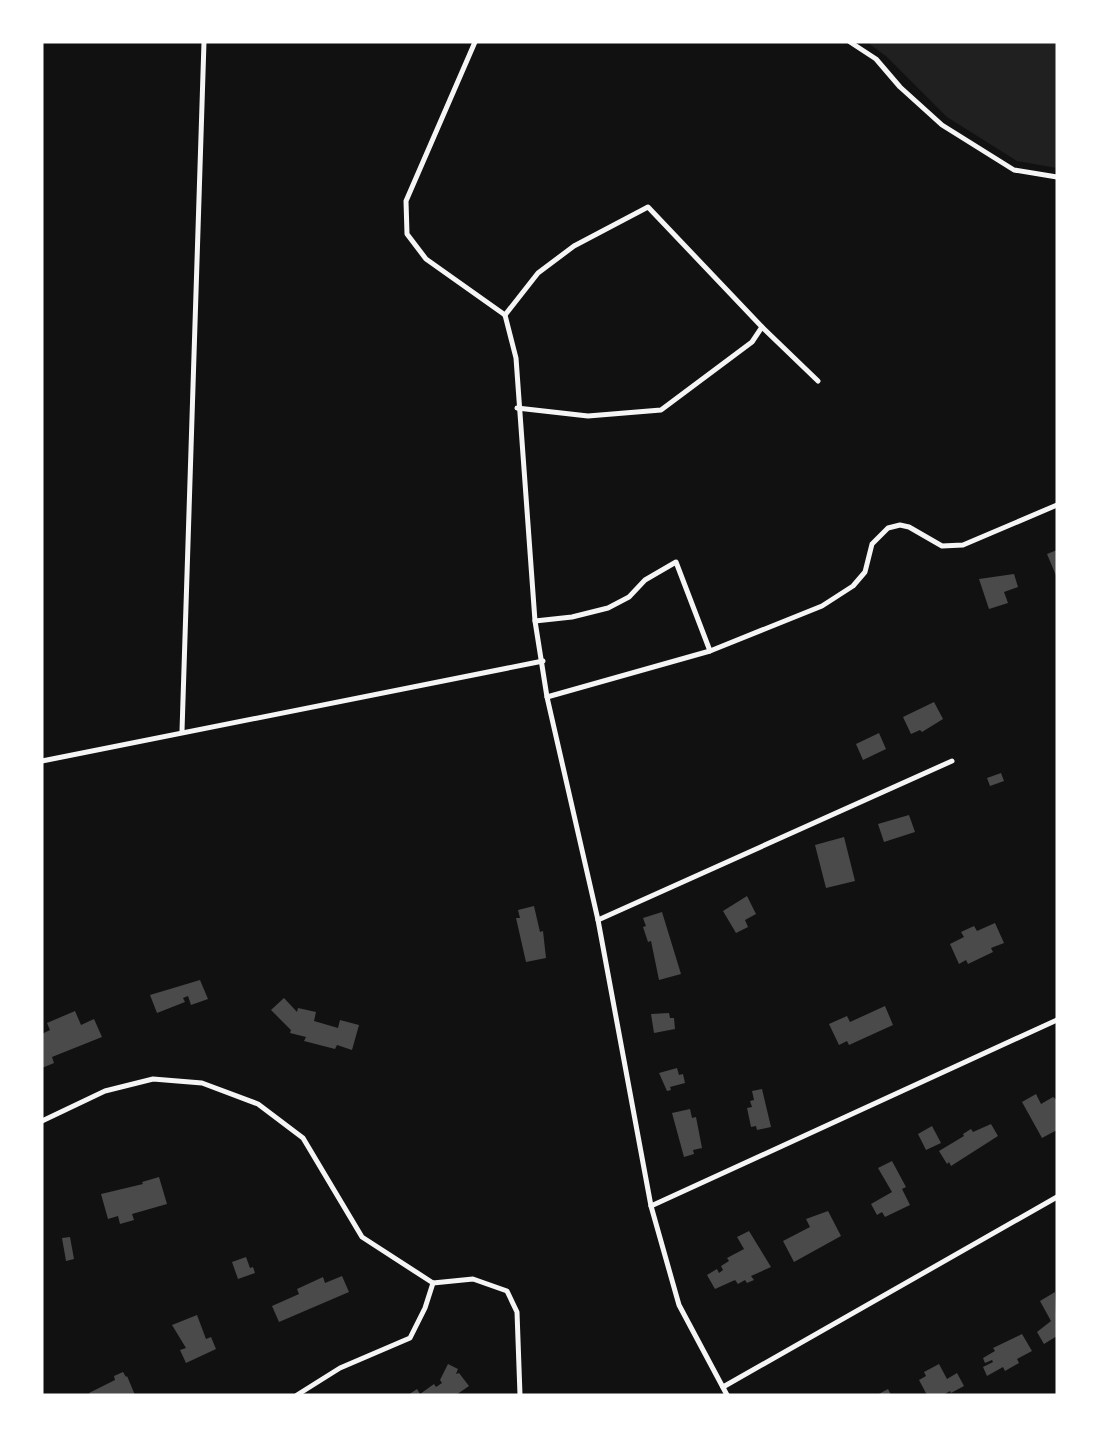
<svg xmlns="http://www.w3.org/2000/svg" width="1099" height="1437" viewBox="0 0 1099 1437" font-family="Overpass,sans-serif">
	<rect width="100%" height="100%" fill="#111"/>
	<polygon fill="#202020" points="867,42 1057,42 1057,168 1017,161 947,117 887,57"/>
	<g fill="#4a4a4a">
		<polygon points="1057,550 1057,578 1047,554"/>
		<polygon points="1014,574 1018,587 1004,592 1008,603 989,609 979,579"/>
		<polygon points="934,702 943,719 922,732 920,730 911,734 903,717"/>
		<polygon points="879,733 886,749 863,760 856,744"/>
		<polygon points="1001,773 1004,781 990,786 987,778"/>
		<polygon points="909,815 915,832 884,842 878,824"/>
		<polygon points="844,837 855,881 826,888 815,845"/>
		<polygon points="747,896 756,914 745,920 748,927 736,933 723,911"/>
		<polygon points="534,906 540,932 543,931 546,958 526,962 516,918 520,918 518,910"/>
		<polygon points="662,912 681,974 659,980 651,941 648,942 643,927 646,926 643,918"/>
		<polygon points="995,923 1004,943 991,948 993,952 968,964 966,960 959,964 950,944 964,937 961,932 974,926 977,931"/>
		<polygon points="200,980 208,999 191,1005 188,996 183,998 185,1002 157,1013 150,995"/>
		<polygon points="284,998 297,1012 298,1008 316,1012 314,1021 338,1028 340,1020 359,1025 352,1050 337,1045 335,1049 304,1041 306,1037 290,1033 291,1030 271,1010"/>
		<polygon points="885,1006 893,1025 849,1045 847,1041 839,1045 829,1024 847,1016 850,1022"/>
		<polygon points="75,1011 81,1025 94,1019 102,1037 52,1057 54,1063 42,1068 42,1034 50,1030 47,1023"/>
		<polygon points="669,1013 670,1018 674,1018 675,1029 654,1033 651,1014"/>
		<polygon points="677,1068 679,1075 683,1074 685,1083 670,1087 671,1090 667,1091 659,1073"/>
		<polygon points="762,1089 771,1127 757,1130 756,1126 751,1127 747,1108 752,1107 750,1101 754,1100 752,1091"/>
		<polygon points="1036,1094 1041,1104 1053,1097 1057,1100 1057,1130 1042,1138 1022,1102"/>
		<polygon points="690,1109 692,1118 696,1117 702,1148 693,1150 694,1154 684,1157 672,1113"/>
		<polygon points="991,1124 998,1136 951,1166 949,1162 947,1164 939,1151 964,1136 963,1134 971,1129 973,1132"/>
		<polygon points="932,1126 941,1143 926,1150 918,1134"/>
		<polygon points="892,1161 906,1187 902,1189 910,1205 885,1217 882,1212 877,1215 871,1204 892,1192 878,1168"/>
		<polygon points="159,1177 167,1204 132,1214 134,1220 120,1224 118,1216 108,1219 101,1194 143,1184 142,1182"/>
		<polygon points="828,1211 841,1236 794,1262 783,1241 810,1227 806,1219"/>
		<polygon points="749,1231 771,1267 751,1276 754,1280 747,1283 745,1280 738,1284 735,1280 715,1289 707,1275 717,1269 719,1273 723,1270 721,1266 729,1261 727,1258 744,1249 737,1237"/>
		<polygon points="70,1237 74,1259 66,1261 62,1238"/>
		<polygon points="246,1257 250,1268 253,1267 255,1273 238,1279 232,1262"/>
		<polygon points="342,1276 349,1292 279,1322 272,1306 299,1294 297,1289 323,1277 325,1283"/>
		<polygon points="1055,1292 1057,1336 1044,1344 1037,1332 1051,1321 1040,1301"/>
		<polygon points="197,1315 206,1339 211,1337 216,1349 186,1363 180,1350 186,1348 172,1325"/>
		<polygon points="1022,1334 1032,1351 1017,1359 1019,1363 1005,1371 1003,1367 987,1376 983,1367 993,1362 992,1360 985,1363 983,1358 995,1351 993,1348"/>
		<polygon points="448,1364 458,1369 456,1374 459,1373 469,1386 456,1395 408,1395 417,1389 420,1394 434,1384 436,1387 442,1383 440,1380"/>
		<polygon points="939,1364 947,1379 957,1373 964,1386 951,1393 950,1391 943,1395 927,1395 919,1380 926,1376 924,1372"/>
		<polygon points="123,1372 126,1377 127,1376 135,1395 90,1395 89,1393 115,1380 114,1376"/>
		<polygon points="888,1389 891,1395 877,1395"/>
	</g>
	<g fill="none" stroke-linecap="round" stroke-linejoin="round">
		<g stroke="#f5f5f5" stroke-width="5">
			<polyline points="475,42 406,201 407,234 426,259 505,315"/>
			<polyline points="850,42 876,59 900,87 942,125 1014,170 1057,177"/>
			<polyline points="505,315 516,358 535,621 547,697 598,920 651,1206 679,1305 727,1395"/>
			<polyline points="505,315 538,273 574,246 648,207 762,327 818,381"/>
			<polyline points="517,408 588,416 661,410 752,342 762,327"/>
			<polyline points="535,621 572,617 608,608 629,597 645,580 676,562 710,651"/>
			<polyline points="547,697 710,651 822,606 853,586 865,572 872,544 888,528 900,525 909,527 942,546 963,545 1057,505"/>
			<polyline points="182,731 204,42"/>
			<polyline points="42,761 543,661"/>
			<polyline points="598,920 952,761"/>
			<polyline points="42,1121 105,1091 153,1079 202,1083 258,1104 303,1138 362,1237 433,1283 473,1279 507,1291 517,1312 520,1395"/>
			<polyline points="651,1206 1057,1020"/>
			<polyline points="723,1387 1057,1197"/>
			<polyline points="297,1395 340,1368 410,1338 425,1308 433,1283"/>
		</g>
	</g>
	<rect width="1099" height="1437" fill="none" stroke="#ffffff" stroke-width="87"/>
</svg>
